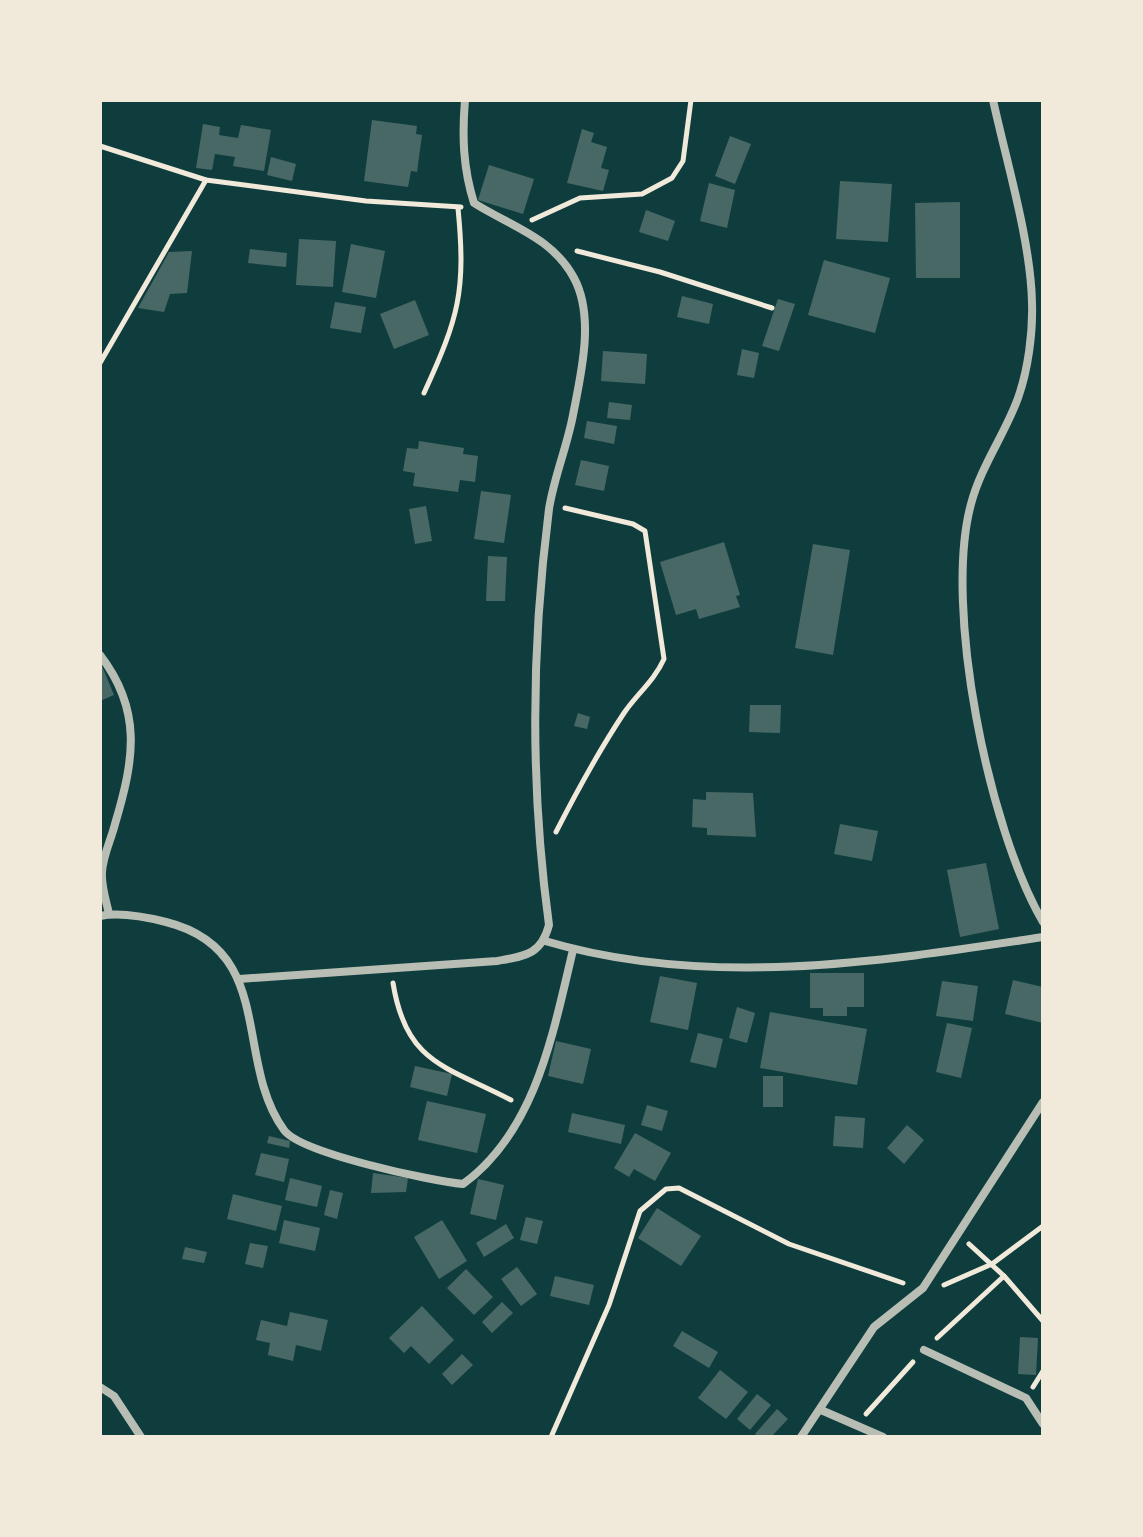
<svg xmlns="http://www.w3.org/2000/svg" width="1143" height="1537" viewBox="0 0 1143 1537" font-family="'DejaVu Sans',sans-serif">
	<rect width="100%" height="100%" fill="#0f3d3e"/>
	<g fill="#486865">
		<polygon points="372,120 417,126 416,134 422,135 417,172 411,171 408,187 364,181"/>
		<polygon points="203,124 220,127 219,135 238,138 241,125 271,130 264,171 233,166 235,157 215,154 212,170 196,168"/>
		<polygon points="582,129 594,133 591,142 607,147 601,168 609,170 603,191 567,183"/>
		<polygon points="730,136 751,144 735,184 715,176"/>
		<polygon points="271,157 296,164 292,181 267,175"/>
		<polygon points="489,165 534,179 523,214 478,200"/>
		<polygon points="840,181 892,184 888,242 836,239"/>
		<polygon points="709,183 735,190 727,228 700,221"/>
		<polygon points="960,202 960,278 916,278 915,203"/>
		<polygon points="646,210 675,221 668,241 639,232"/>
		<polygon points="299,239 336,241 333,287 296,285"/>
		<polygon points="351,244 385,251 376,298 342,292"/>
		<polygon points="250,249 287,253 286,267 248,263"/>
		<polygon points="192,251 187,293 170,294 164,312 138,308 169,252"/>
		<polygon points="824,260 890,278 875,333 808,315"/>
		<polygon points="682,296 713,304 709,324 677,317"/>
		<polygon points="778,299 795,304 779,351 762,346"/>
		<polygon points="415,300 429,335 394,349 380,314"/>
		<polygon points="335,302 366,307 361,333 330,328"/>
		<polygon points="742,349 759,353 754,378 737,375"/>
		<polygon points="603,351 647,354 645,384 601,381"/>
		<polygon points="609,402 632,405 630,420 607,418"/>
		<polygon points="587,421 617,426 614,444 584,438"/>
		<polygon points="419,441 464,448 463,454 478,456 475,482 460,480 458,492 413,486 415,473 403,471 407,448 418,449"/>
		<polygon points="581,460 609,466 604,491 575,485"/>
		<polygon points="481,491 511,495 504,543 474,539"/>
		<polygon points="426,506 432,541 415,544 409,509"/>
		<polygon points="724,542 740,595 736,596 740,607 699,619 696,609 676,615 660,562"/>
		<polygon points="813,544 850,550 833,655 795,648"/>
		<polygon points="488,556 507,557 505,601 486,601"/>
		<polygon points="100,661 114,695 100,701"/>
		<polygon points="750,705 781,705 780,733 749,732"/>
		<polygon points="578,713 590,717 587,729 574,726"/>
		<polygon points="706,792 753,793 756,837 707,835 707,828 692,827 693,799 706,800"/>
		<polygon points="840,824 878,831 872,861 834,854"/>
		<polygon points="986,863 999,929 960,937 947,870"/>
		<polygon points="810,973 864,973 864,1007 847,1007 847,1016 823,1016 823,1008 810,1008"/>
		<polygon points="660,976 697,983 688,1030 650,1022"/>
		<polygon points="1013,980 1043,987 1043,1023 1005,1014"/>
		<polygon points="942,981 978,986 973,1021 936,1016"/>
		<polygon points="737,1007 755,1013 747,1043 729,1038"/>
		<polygon points="770,1012 867,1029 857,1085 760,1068"/>
		<polygon points="947,1023 972,1028 961,1078 936,1072"/>
		<polygon points="698,1033 723,1039 716,1068 690,1062"/>
		<polygon points="556,1041 591,1049 583,1084 548,1076"/>
		<polygon points="415,1066 452,1074 447,1096 410,1087"/>
		<rect x="763" y="1076" width="20" height="31"/>
		<polygon points="427,1101 486,1114 477,1153 418,1140"/>
		<polygon points="647,1105 668,1111 662,1131 641,1125"/>
		<polygon points="572,1113 625,1125 621,1144 568,1132"/>
		<polygon points="835,1116 865,1118 863,1148 833,1146"/>
		<polygon points="907,1125 924,1140 904,1164 887,1148"/>
		<polygon points="635,1133 671,1153 655,1181 634,1169 629,1177 614,1168"/>
		<polygon points="269,1136 290,1141 289,1148 267,1143"/>
		<polygon points="261,1153 289,1159 284,1182 255,1175"/>
		<polygon points="373,1173 408,1178 406,1192 371,1193"/>
		<polygon points="290,1178 322,1186 317,1207 285,1200"/>
		<polygon points="478,1179 504,1185 496,1220 470,1214"/>
		<polygon points="330,1190 343,1193 337,1219 324,1215"/>
		<polygon points="233,1194 282,1206 276,1231 227,1219"/>
		<polygon points="657,1208 701,1236 681,1266 638,1238"/>
		<polygon points="526,1217 543,1221 537,1244 520,1240"/>
		<polygon points="284,1220 320,1228 315,1251 279,1243"/>
		<polygon points="442,1220 467,1261 439,1279 414,1237"/>
		<polygon points="506,1224 514,1238 484,1257 476,1243"/>
		<polygon points="250,1243 268,1246 263,1268 245,1264"/>
		<polygon points="185,1247 207,1252 204,1263 182,1259"/>
		<polygon points="517,1267 537,1294 521,1306 501,1279"/>
		<polygon points="466,1269 493,1297 474,1315 447,1288"/>
		<polygon points="555,1276 594,1285 589,1305 550,1296"/>
		<polygon points="502,1302 513,1313 492,1333 482,1322"/>
		<polygon points="422,1306 454,1340 429,1364 411,1346 404,1353 389,1338"/>
		<polygon points="290,1312 328,1320 321,1351 296,1345 293,1361 268,1355 270,1343 256,1340 261,1320 287,1326"/>
		<polygon points="682,1331 718,1352 709,1368 673,1346"/>
		<polygon points="1020,1337 1038,1338 1036,1375 1018,1374"/>
		<polygon points="462,1354 473,1365 452,1385 442,1374"/>
		<polygon points="720,1370 748,1392 726,1419 698,1398"/>
		<polygon points="757,1394 771,1405 750,1430 737,1419"/>
		<polygon points="777,1409 788,1419 771,1437 759,1437 755,1434"/>
	</g>
	<g fill="none" stroke-linecap="round" stroke-linejoin="round">
		<g stroke="#f1e9da" stroke-width="5">
			<polyline points="100,146 206,180 366,201 461,207"/>
			<polyline points="532,220 580,198 642,194 672,178 683,161 691,100"/>
			<polyline points="577,251 660,272 772,308"/>
			<polyline points="100,363 206,180"/>
			<path d="M424,393c35,-76 42,-102 34,-185"/>
			<path d="M556,832c21,-41 42,-80 68,-119 13,-19 30,-32 40,-54l-19,-128 -12,-7 -68,-16"/>
			<path d="M393,983c13,81 53,83 118,117"/>
			<polyline points="969,1244 1004,1276 1043,1321"/>
			<polyline points="944,1285 992,1264 1043,1226"/>
			<polyline points="937,1338 1004,1276"/>
			<polyline points="1033,1387 1043,1371"/>
			<polyline points="866,1414 913,1362"/>
			<polyline points="551,1437 609,1305 640,1211 666,1189 679,1188 789,1244 903,1283"/>
		</g>
		<g stroke="#b8beb3" stroke-width="8">
			<path d="M993,100c13,60 38,142 39,203 1,30 -4,67 -14,95 -13,36 -37,68 -47,106 -28,103 18,326 72,418"/>
			<path d="M100,655c43,56 34,105 15,169 -4,16 -12,31 -13,48 -1,14 4,28 7,42"/>
			<path d="M100,916c20,-4 46,1 66,6 111,28 67,138 118,208 16,23 147,51 179,54 73,-53 90,-151 110,-234"/>
			<path d="M545,941c162,48 334,21 498,-4"/>
			<path d="M239,979l258,-18c28,-5 44,-6 52,-36 -19,-139 -18,-276 0,-416 5,-32 18,-62 24,-94 8,-41 22,-98 1,-137 -22,-41 -64,-52 -100,-75 -11,-35 -12,-67 -9,-103"/>
			<polyline points="924,1350 1026,1398 1043,1424"/>
			<polyline points="100,1387 114,1396 141,1437"/>
			<polyline points="821,1410 883,1437"/>
			<polyline points="801,1437 874,1327 923,1288 1043,1102"/>
		</g>
	</g>
	<rect width="1143" height="1537" fill="none" stroke="#f1e9da" stroke-width="204"/>
</svg>
